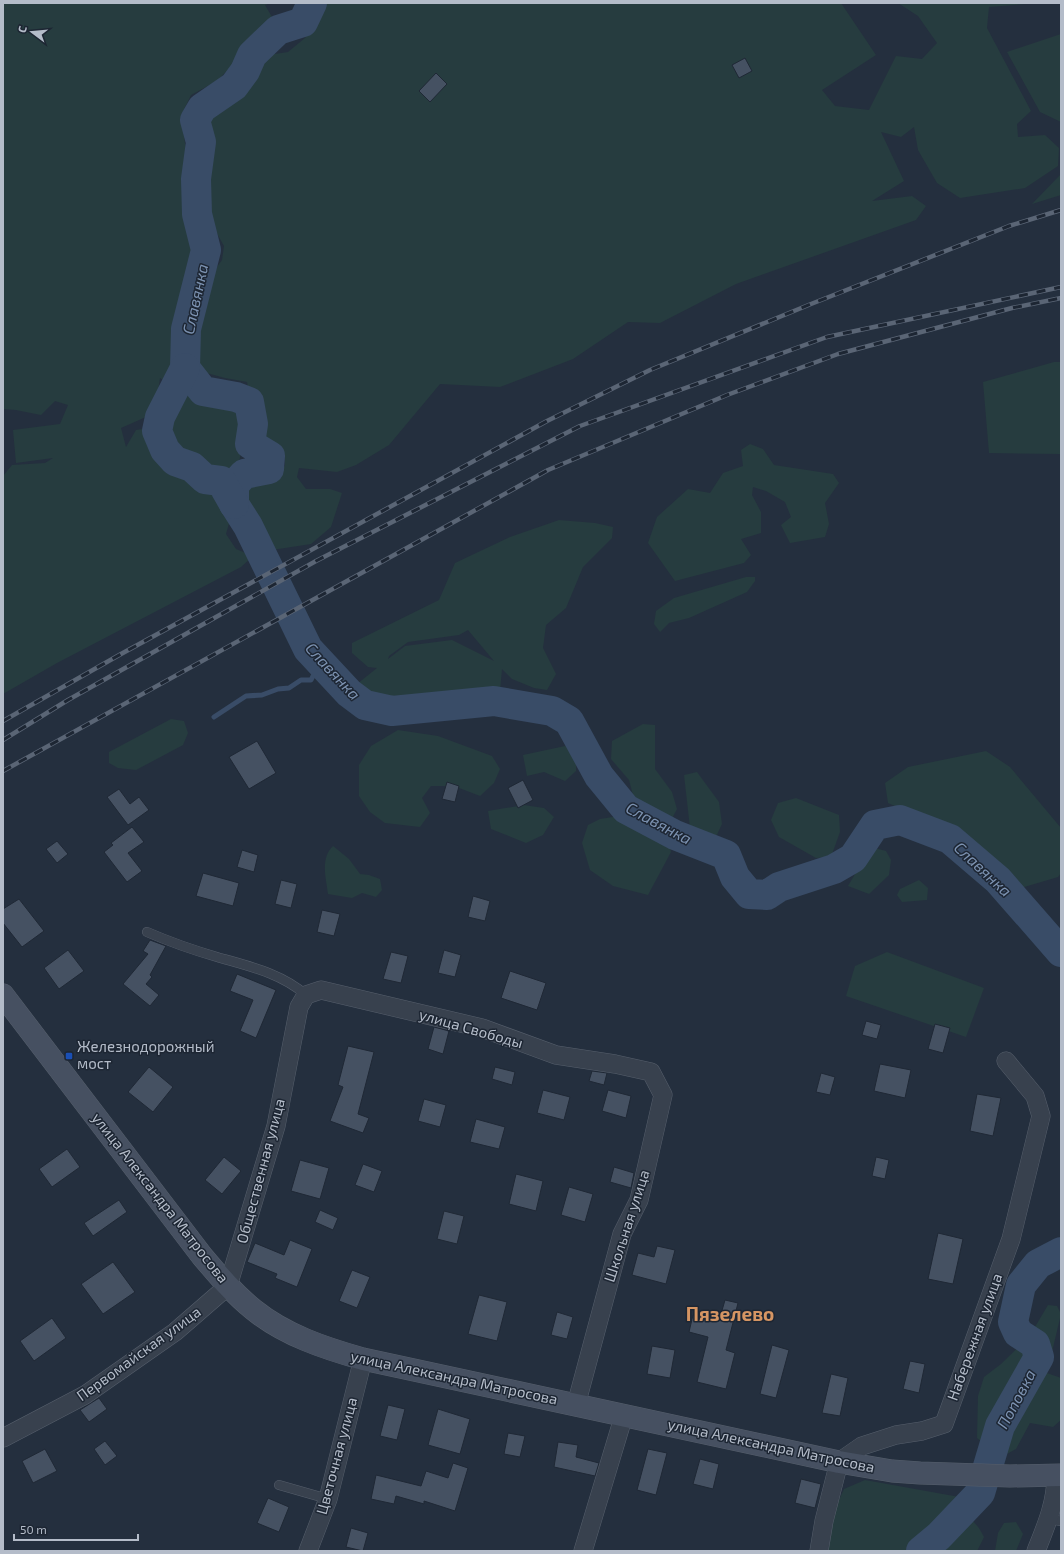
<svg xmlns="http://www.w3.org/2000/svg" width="1064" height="1554" viewBox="0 0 1064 1554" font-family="'Exo 2',sans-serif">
	<rect width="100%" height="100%" fill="#242f3e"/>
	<g fill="#263c3f" fill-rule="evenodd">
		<path d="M3,3h268l-6,2 10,17 -58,59 -26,14 -10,21 10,68 -1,28 5,27 -1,29 -14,43 -4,53 15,24 16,10 26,2 9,9 4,16 -7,38 -18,25 9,32 -4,14 10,15 17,7 -12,11 -184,96 -54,31v-218l9,-11 33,-2 8,-5 -37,5 -3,-33 47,-6 8,-19 -13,-4 -14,14 -25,-5 -13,-1zM160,378l7,5 -17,45 -14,2 -10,17 -5,-19 34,-15z"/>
		<polygon points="317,3 841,3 876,55 822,90 835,106 869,110 896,56 922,59 937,43 918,16 898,3 1039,3 989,7 987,28 1031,111 1017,124 1018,137 1045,135 1059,148 1058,166 1025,188 960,198 937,183 918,150 914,127 901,137 881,132 904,181 872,201 912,196 926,206 916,220 736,284 660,323 628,322 573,359 500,387 440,384 389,445 356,465 337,472 299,468 297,477 306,489 330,489 342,493 331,527 311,544 272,550 241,499 242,487 250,478 276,473 285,466 284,452 273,443 260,448 247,382 225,378 203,372 193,358 193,327 207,281 222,260 224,246 210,221 206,181 213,147 209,117 242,90 256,66 268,55 288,52 305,38 316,11"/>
		<polygon points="1061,34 1061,122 1040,112 1007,52"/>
		<polygon points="1061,174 1061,195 1032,204"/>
		<polygon points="1054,362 1061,362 1061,454 989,453 983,382"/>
		<polygon points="750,444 763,449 774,465 833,474 839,483 825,503 829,524 825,537 790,543 781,525 791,517 785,502 766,491 753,487 752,495 761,512 761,533 741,539 751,555 744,563 675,581 648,543 657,517 688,489 710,493 723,473 743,466 741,450"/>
		<path d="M559,520l36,3 18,4 -1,11 -29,29 -17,41 -20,17 -3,23 13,26 -9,16 -13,-2 -22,-9 -10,-10 -2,22 -126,12 -22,-15 25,-20 -9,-1 -16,-14v-10l87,-43 16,-37 55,-26zM468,630l26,31 -42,-21 -47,6 -17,13 1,-3 19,-14 51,-7z"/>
		<polygon points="746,577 755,577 755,581 747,592 689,618 669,623 660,632 654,624 656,611 674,598"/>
		<polygon points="171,719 184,721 188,733 183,745 136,770 118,768 109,763 109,752"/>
		<polygon points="643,724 655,725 655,769 672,792 677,809 666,830 671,852 648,895 613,886 590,870 582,843 588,825 600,819 625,815 633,795 629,780 611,759 612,741"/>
		<polygon points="398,730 438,736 492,756 500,769 494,783 480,796 454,786 431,786 422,798 430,813 420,827 385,823 370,812 359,796 359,765 371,746"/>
		<polygon points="565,746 576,752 576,771 565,781 544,772 527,776 523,755"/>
		<polygon points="986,751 1010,767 1061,828 1061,873 1058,877 1021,888 958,835 888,803 885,783 908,767"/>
		<polygon points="697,772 719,802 722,824 714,841 691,837 684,775"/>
		<polygon points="796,798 839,815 840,832 831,857 816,858 779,837 771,820 778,803"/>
		<polygon points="524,805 544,808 554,817 543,835 526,843 491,829 488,811"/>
		<path d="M333,846l16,13 11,15 9,1 11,4 2,11 -6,7 -14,-4 -10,5 -24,-4c-2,-17 -8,-35 5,-48z"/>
		<polygon points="871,847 886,851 891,860 889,875 869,894 848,886"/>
		<polygon points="919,880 928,888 927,900 902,902 897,895 900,889"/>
		<polygon points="887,952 984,988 966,1037 846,996 855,966"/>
		<polygon points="1048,1305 1057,1306 1061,1314 1047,1373 1061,1378 1061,1420 1053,1427 1030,1423 1016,1449 1003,1456 993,1451 977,1438 978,1396 984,1377 1001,1364 1029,1337"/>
		<polygon points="865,1480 965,1498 975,1509 972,1520 979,1528 984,1537 977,1551 823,1551 825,1531 844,1489"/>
		<polygon points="1016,1522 1023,1534 1016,1551 995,1551 998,1533 1004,1523"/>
	</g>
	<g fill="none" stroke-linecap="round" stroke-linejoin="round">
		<polyline stroke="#394c67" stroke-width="5" points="214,717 246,696 262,695 278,689 289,688 301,680 311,680 320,662"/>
		<g stroke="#394c67" stroke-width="30">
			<polyline points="312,3 303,22 278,30 252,55 245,71 234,86 202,108 195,120 201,142 196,179 197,214 206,250 186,329 185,368 203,391 236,397 249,402 253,424 250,444 270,456 269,469 244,474 234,485 234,504 248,526 308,649 349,693 365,705 392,711 494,701 552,711 569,721 599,776 626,809 675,835 726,855 735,877 749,894 767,895 779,887 834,869 853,858 875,825 900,820 950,839 998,880 1061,952"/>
			<polyline points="185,368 160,417 157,431 165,450 175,461 192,467 205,479 221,481 234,504"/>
			<polyline points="921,1551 939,1536 980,1493 1000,1426 1039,1357 1035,1344 1018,1333 1013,1322 1021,1285 1038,1264 1061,1252"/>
		</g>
	</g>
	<g fill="#455162" stroke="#1f2835">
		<polygon points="745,58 752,71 739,78 732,65"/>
		<polygon points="436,73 447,84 430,102 419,91"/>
		<polygon points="257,741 276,773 249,789 229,757"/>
		<polygon points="523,780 533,800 518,808 508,788"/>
		<polygon points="447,782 459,786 455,802 442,799"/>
		<polygon points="119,789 130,804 139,797 149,810 128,825 107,797"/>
		<polygon points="132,827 144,842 128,853 142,871 127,882 104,852 113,845 111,843"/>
		<polygon points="57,841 68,854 57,863 46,849"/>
		<polygon points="242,850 258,855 254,872 237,867"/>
		<polygon points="203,873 239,883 233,906 196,896"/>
		<polygon points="281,880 297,884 291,908 275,904"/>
		<polygon points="473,896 490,901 485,921 468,917"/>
		<polygon points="19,899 44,931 22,947 3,923 3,909"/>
		<polygon points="322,910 340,914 334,936 317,932"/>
		<polygon points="150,940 166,946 150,975 152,977 146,984 159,995 150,1006 123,984 148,954 143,951"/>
		<polygon points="68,950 84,971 59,989 44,968"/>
		<polygon points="444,950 461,955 455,977 438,973"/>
		<polygon points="391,952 408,956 401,983 383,979"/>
		<polygon points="510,971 546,983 537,1010 501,998"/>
		<polygon points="237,974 276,990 256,1038 240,1031 253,1000 230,991"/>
		<polygon points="866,1021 881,1025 877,1039 862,1035"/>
		<polygon points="935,1024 950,1028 943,1053 928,1049"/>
		<polygon points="434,1027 449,1031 443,1054 428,1049"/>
		<polygon points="348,1046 374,1052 358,1114 369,1118 363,1133 330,1121 343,1087 338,1085"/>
		<polygon points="880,1064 911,1070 905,1098 874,1091"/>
		<polygon points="149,1067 173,1087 153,1112 128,1092"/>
		<polygon points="495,1067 515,1072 512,1085 492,1079"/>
		<polygon points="592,1071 607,1073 604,1085 589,1081"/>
		<polygon points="821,1073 835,1077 830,1095 816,1092"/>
		<polygon points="543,1090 570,1097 564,1120 537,1113"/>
		<polygon points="608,1090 631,1096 626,1118 602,1111"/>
		<polygon points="977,1094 1001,1098 993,1136 970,1131"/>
		<polygon points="424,1099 446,1105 440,1127 418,1121"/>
		<polygon points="476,1119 505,1127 499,1149 470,1142"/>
		<polygon points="67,1149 80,1167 52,1187 39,1169"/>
		<polygon points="224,1157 241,1171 222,1194 205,1180"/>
		<polygon points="876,1157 889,1160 885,1179 872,1176"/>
		<polygon points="300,1160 329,1168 320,1199 291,1191"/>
		<polygon points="363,1164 382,1171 374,1192 355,1185"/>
		<polygon points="614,1167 634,1173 631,1188 610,1182"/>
		<polygon points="516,1174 543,1181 536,1211 509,1204"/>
		<polygon points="569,1187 593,1194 585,1222 561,1215"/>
		<polygon points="119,1200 127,1212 93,1236 84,1223"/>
		<polygon points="320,1210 338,1218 333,1230 315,1222"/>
		<polygon points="444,1211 464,1216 457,1244 437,1239"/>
		<polygon points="938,1233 963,1239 953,1284 928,1279"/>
		<polygon points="290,1240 312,1249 297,1287 275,1278 277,1274 247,1262 255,1243 284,1255"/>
		<polygon points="657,1246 675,1250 666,1284 632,1275 638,1253 654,1257"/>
		<polygon points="113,1262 135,1292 103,1314 81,1284"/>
		<polygon points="352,1270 370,1277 357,1308 339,1301"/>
		<polygon points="479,1295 507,1302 497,1341 468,1334"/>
		<polygon points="725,1300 738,1303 726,1350 735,1353 726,1389 697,1382 708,1337 689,1332 693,1315 719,1321"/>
		<polygon points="557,1312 573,1317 567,1339 551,1335"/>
		<polygon points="52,1318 66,1338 34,1361 20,1341"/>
		<polygon points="772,1345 789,1350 776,1398 760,1394"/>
		<polygon points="652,1346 675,1350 670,1378 647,1374"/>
		<polygon points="910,1361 925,1364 919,1393 903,1389"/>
		<polygon points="831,1374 848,1378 840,1416 822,1413"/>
		<polygon points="99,1398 107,1409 89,1422 80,1410"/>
		<polygon points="388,1405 405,1409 397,1440 380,1436"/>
		<polygon points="438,1409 470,1419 460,1454 428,1445"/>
		<polygon points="508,1433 525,1436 520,1457 504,1454"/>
		<polygon points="105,1441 117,1456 105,1465 94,1449"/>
		<polygon points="558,1442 578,1445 576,1457 599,1463 595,1476 554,1467"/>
		<polygon points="45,1449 57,1471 33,1483 22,1461"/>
		<polygon points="648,1449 667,1453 656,1495 637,1490"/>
		<polygon points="700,1459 719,1464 713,1489 693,1484"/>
		<polygon points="453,1463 468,1468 455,1511 424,1501 424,1504 396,1496 394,1504 371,1499 376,1475 421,1486 426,1471 448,1478"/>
		<polygon points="801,1479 821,1484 815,1508 795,1503"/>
		<polygon points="268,1498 289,1507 279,1532 257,1523"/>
		<polygon points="351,1528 368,1533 363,1551 346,1547"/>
	</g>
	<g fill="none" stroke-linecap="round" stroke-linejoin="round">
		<defs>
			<g id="lane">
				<path d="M147,932c23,10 46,18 70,25 31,9 64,16 89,38"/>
				<polyline points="279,1485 328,1499"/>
				<polyline points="1049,1519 1061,1521"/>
			</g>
			<g id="street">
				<polyline points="3,1438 85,1395 175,1332 228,1286 276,1126 299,1007 306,995 321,990 482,1028 556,1055 615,1064 651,1072 663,1095 639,1200 622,1234 576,1405"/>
				<polyline points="308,1551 328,1499 363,1359"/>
				<polyline points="583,1551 624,1415"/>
				<polyline points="819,1551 824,1521 839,1462 862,1446 896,1435 922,1431 944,1424 1011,1239 1041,1116 1035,1096 1006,1061"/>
				<path d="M1036,1551c10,-25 20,-48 20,-75"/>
			</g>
			<path id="secondary" d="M3,995l199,261c16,19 32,38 52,54 31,25 70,38 109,49l476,103 53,9 28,2 90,3 51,-1"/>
		</defs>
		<use href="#lane" stroke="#565f6c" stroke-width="10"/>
		<use href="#street" stroke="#565f6c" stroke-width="19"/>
		<use href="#secondary" stroke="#565f6c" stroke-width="23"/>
		<use href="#lane" stroke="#38414e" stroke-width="9"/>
		<use href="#street" stroke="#38414e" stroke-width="18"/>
		<use href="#secondary" stroke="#465061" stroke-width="22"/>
		<defs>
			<g id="rail">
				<polyline points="3,721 121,654 547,421 650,370 811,304 1009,226 1061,210"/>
				<polyline points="3,740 68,700 316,561 580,426 827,337 1061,287"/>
				<polyline points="3,771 548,470 727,395 838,354 1012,308 1061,298"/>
			</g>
		</defs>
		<use href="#rail" stroke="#5a6575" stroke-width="4.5"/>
		<use href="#rail" stroke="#1d2633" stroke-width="3" stroke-dasharray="9" stroke-linecap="butt"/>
	</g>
	<rect fill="#1a4fb4" stroke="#1d2633" stroke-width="1.5" x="65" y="1052" width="8" height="8" rx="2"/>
	<g text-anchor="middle" stroke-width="3" stroke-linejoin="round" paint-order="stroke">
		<g font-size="15" fill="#b4bcc9" stroke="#1d2633">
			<text transform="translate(471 1029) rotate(16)" y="5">улица Свободы</text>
			<text transform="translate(261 1171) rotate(-75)" y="5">Общественная улица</text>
			<text transform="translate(160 1198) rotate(52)" y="5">улица Александра Матросова</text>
			<text transform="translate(627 1226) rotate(-72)" y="5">Школьная улица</text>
			<text transform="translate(975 1337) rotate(-70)" y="5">Набережная улица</text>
			<text transform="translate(139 1354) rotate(-36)" y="5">Первомайская улица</text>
			<text transform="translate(454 1378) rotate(12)" y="5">улица Александра Матросова</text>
			<text transform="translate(771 1446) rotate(12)" y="5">улица Александра Матросова</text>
			<text transform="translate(337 1456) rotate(-75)" y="5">Цветочная улица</text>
		</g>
		<g font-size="15" fill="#b4bcc9" stroke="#1d2633" text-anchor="start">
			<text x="77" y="1052">Железнодорожный<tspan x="77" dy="17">мост</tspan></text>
		</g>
		<g font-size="16" font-style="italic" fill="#7c92b1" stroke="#1d2633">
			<text transform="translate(195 299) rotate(-78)" y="6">Славянка</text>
			<text transform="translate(333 671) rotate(47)" y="6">Славянка</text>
			<text transform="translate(659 823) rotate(28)" y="6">Славянка</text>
			<text transform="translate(983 869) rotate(43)" y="6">Славянка</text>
			<text transform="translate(1016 1399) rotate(-62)" y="6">Поповка</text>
		</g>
		<g font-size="19" font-weight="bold" fill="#d59563" stroke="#1d2633">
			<text x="730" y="1321">Пязелево</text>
		</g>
	</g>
	<rect width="1064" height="1554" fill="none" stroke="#b4bcc9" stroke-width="8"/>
	<g transform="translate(32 32) rotate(286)" stroke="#1d2633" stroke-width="3" paint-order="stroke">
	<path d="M0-3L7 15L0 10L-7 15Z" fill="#b4bcc9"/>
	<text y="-6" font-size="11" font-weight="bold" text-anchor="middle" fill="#b4bcc9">С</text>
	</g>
	<path d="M14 1534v6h124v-6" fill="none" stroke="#b4bcc9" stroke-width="2"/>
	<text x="20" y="1534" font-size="12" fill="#b4bcc9" stroke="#1d2633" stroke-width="3" paint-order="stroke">50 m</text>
</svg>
